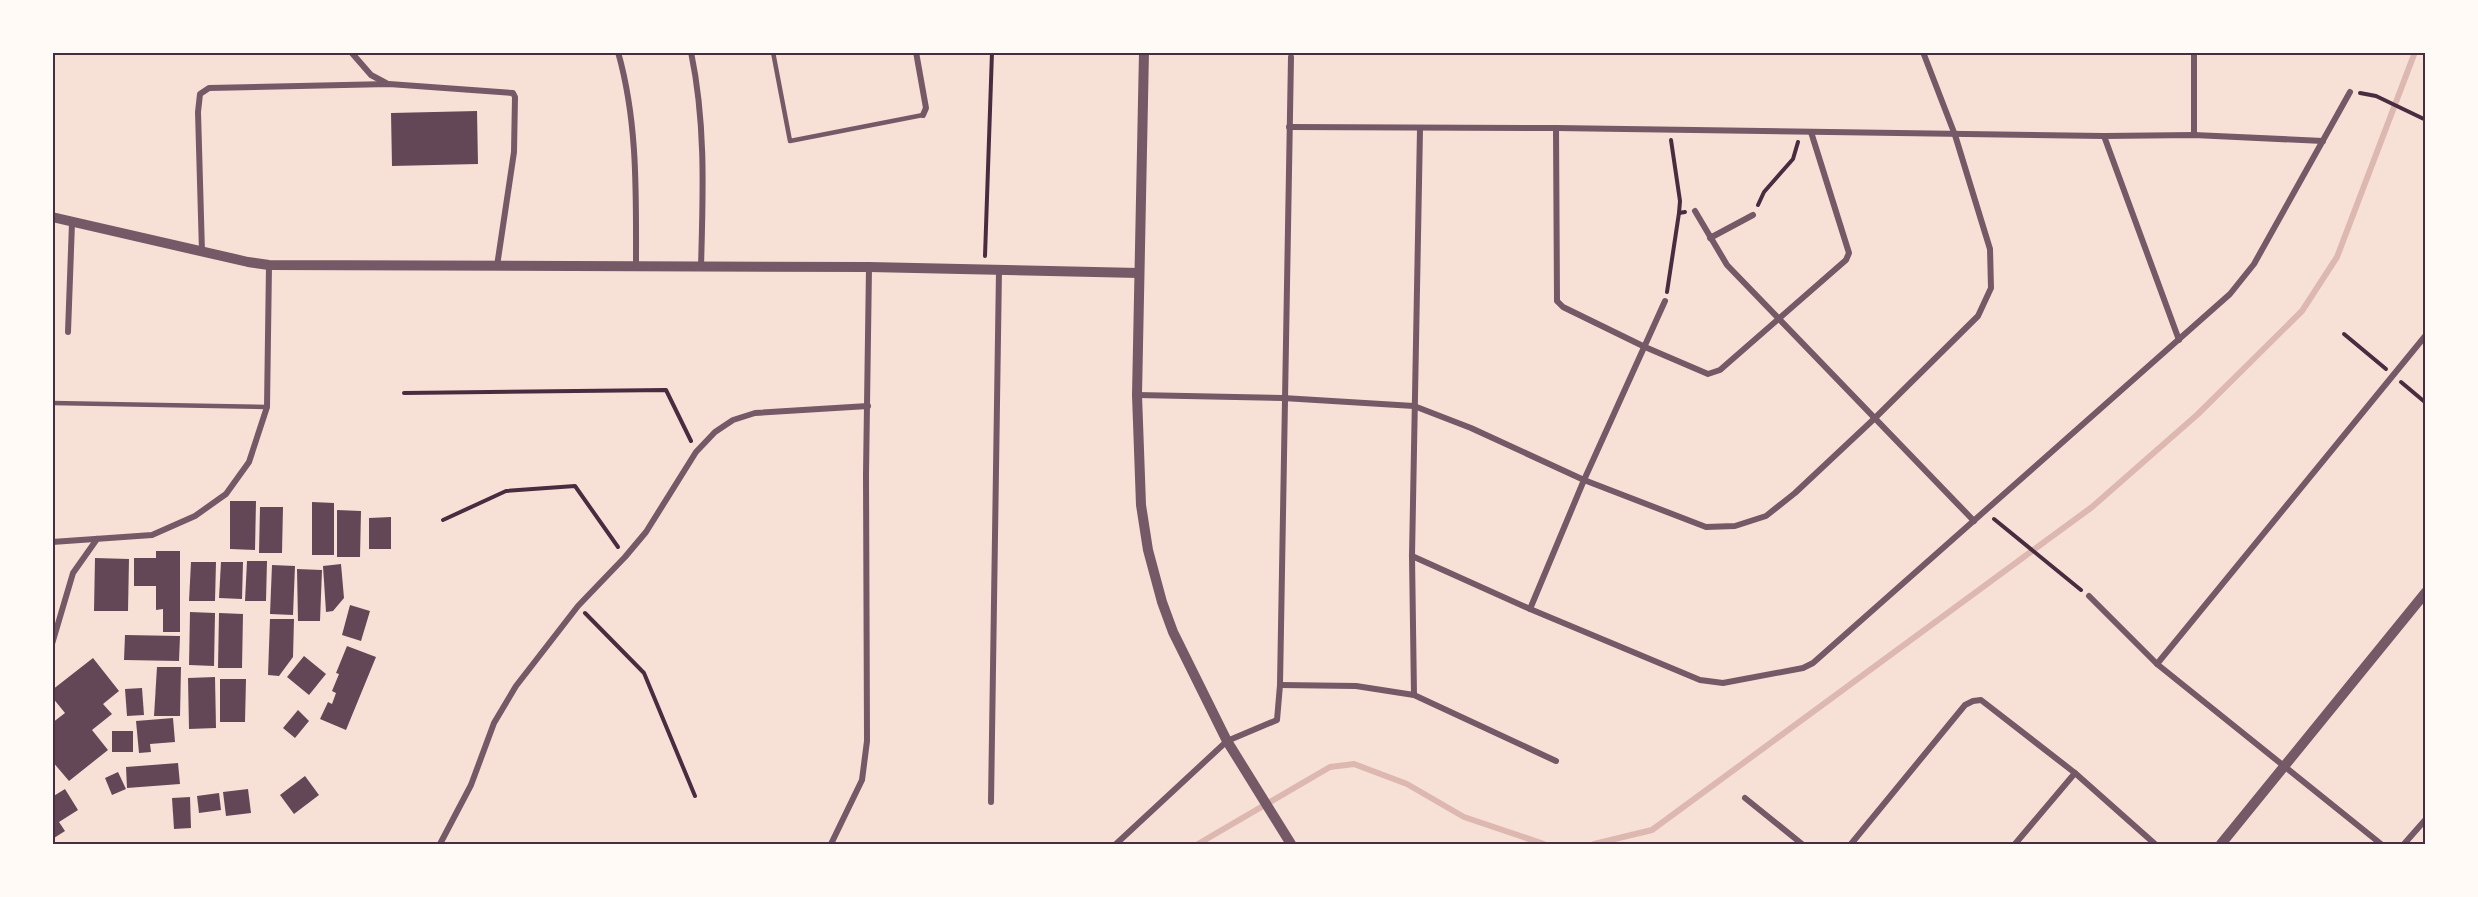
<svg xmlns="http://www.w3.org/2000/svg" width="2478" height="897" viewBox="0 0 2478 897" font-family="'IBM Plex Sans',sans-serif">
	<rect width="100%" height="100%" fill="#f7e1d7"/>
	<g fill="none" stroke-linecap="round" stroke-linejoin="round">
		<g stroke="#dcb8b0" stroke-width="6">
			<polyline points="1198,844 1330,767 1354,764 1407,784 1464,817 1544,844"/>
			<polyline points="1594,844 1652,830 2092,507 2198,414 2302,311 2337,257 2415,52"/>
		</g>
	</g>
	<g fill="#644757">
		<polygon points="477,111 478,164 392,166 391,113"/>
		<polygon points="230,501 256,501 255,550 230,549"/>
		<polygon points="312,502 334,503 334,555 312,555"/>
		<polygon points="260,507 283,507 282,553 259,553"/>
		<polygon points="337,510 361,511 360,557 337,557"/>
		<polygon points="391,517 391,549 369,549 369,518"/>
		<polygon points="156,551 180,551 180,632 163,632 163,609 156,610 156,586 134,586 134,558 156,558"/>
		<polygon points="95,558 129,559 128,611 94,611"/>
		<polygon points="247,561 267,561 266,601 245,601"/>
		<polygon points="191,562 216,562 215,601 189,601"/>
		<polygon points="221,562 243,562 242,599 219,598"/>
		<polygon points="341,564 344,598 333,611 326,612 323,566"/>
		<polygon points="272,565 295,566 293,615 270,614"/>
		<polygon points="297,569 322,570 320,621 298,621"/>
		<polygon points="350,605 370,611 361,641 342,635"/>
		<polygon points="190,612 215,613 214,666 189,665"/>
		<polygon points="219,613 243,614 242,668 218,668"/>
		<polygon points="270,619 294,619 293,657 279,676 268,675"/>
		<polygon points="125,635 180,636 179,661 124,660"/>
		<polygon points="347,646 376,657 346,730 320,719 328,702 332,704 336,693 332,691 339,674 336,673"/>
		<polygon points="304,656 326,674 309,695 287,677"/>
		<polygon points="93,658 119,691 103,704 112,714 92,730 108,750 69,781 52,761 52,723 65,713 52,697 52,690"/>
		<polygon points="157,667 181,667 180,716 154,716"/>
		<polygon points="215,677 216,728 189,729 188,678"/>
		<polygon points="220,679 246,679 245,722 220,722"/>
		<polygon points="142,688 144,715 127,716 125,689"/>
		<polygon points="298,710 309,721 295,738 283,728"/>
		<polygon points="173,718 175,742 150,744 151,752 139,753 136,721"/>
		<rect x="112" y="731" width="21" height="21"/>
		<polygon points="178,763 180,784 127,788 126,767"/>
		<polygon points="118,772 126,789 112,795 105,778"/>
		<polygon points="305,776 319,795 294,814 280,795"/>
		<polygon points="65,789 78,810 59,822 65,831 54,838 52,797"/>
		<polygon points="248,789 251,813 226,816 223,792"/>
		<polygon points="219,793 221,810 199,813 197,796"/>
		<polygon points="190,797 191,828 174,829 172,798"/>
	</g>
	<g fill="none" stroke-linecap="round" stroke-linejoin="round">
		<g stroke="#4a2c40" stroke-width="4">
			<polyline points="2360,93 2376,96 2426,120"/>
			<polyline points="1671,140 1680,201 1679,213 1685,212"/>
			<polyline points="1758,205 1764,192 1793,159 1798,142"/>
			<polyline points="985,256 992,52"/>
			<polyline points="1667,292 1679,213"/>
			<polyline points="2344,334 2386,369"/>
			<polyline points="2401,382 2426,403"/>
			<polyline points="404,393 666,390 691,441"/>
			<polyline points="1994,519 2081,590"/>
			<polyline points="443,520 506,491 575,486 618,547"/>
			<polyline points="585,613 644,673 695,796"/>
		</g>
		<g stroke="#755966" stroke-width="4.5">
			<polyline points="773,52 790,141 923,115"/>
			<polyline points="52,403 267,407"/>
		</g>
		<g stroke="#755966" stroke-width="6">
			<polyline points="351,52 371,75 386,83"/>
			<path d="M618,52c20,70 18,143 18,214"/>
			<path d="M691,52c15,72 12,142 10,215"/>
			<polyline points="916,52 926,108 923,115"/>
			<polyline points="2194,52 2194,135"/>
			<polyline points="1289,127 1556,128 2104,136 2194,135 2323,141"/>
			<polyline points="1556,128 1557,301 1563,307 1645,347 1708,374 1720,370 1846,260 1849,253 1811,132"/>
			<polyline points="2104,136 2179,340"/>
			<polyline points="1695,211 1727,265 1974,521"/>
			<polyline points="1710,238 1753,215"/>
			<polyline points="202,252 198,112 200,94 209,88 389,84 513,93 515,97 514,152 497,266"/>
			<polyline points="68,332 72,223"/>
			<polyline points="1137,395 1283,398 1414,406 1471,428 1584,480 1706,527 1735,526 1766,516 1795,493 1875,418 1978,316 1991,288 1990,249 1955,135 1923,52"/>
			<polyline points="52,542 152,535 195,516 226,494 249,462 267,407 269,265"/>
			<polyline points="1412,556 1530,609 1700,680 1723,683 1803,668 1813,663 2230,294 2254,264 2350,92"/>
			<polyline points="2089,596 2157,664 2381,844"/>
			<polyline points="1530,609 1584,480 1665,301"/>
			<polyline points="52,644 73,573 97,539"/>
			<polyline points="2157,664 2426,335"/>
			<polyline points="1280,685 1356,686 1414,695 1556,761"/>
			<polyline points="1414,695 1412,556 1420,129"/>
			<polyline points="1745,798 1802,844"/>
			<polyline points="991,802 999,270"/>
			<polyline points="440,844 471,785 494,723 516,686 578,606 625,557 646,532 696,452 715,432 733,420 755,413 868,406"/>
			<polyline points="831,844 862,780 867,741 866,474 869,267"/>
			<polyline points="1116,844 1227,741 1277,720 1280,685 1291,57"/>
			<polyline points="1851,844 1965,705 1973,701 1981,700 2075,773 2155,844"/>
			<polyline points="2015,844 2075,773"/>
			<polyline points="2404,844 2426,819"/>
		</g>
		<g stroke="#755966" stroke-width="10">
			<polyline points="1144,52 1137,395 1141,505 1148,550 1162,602 1173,632 1227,741 1291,844"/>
			<polyline points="52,217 248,262 269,265 869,267 1139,273"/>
			<polyline points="2221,844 2426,592"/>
		</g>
	</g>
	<rect width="2478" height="897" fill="none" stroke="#fffaf5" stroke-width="108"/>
	<rect x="54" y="54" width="2370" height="789" fill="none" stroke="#4a2c40" stroke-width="2"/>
</svg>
